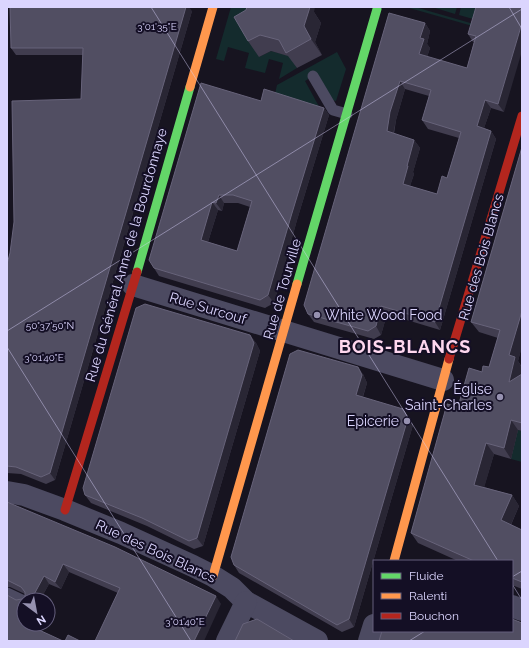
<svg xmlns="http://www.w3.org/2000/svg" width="529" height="648" viewBox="0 0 529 648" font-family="Raleway,sans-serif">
	<rect width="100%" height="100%" fill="#171420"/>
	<g fill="#142b2d">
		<polygon points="231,7 263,7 259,57 271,51 290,56 297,68 279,79 283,63 269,59 265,73 245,68 249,53 228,47 224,61 216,59"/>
		<polygon points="406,7 415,7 522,38 490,31"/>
		<polygon points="432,7 457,7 455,14"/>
		<polygon points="461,7 480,7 522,33 459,15"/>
		<polygon points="337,52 346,69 336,101 331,100 313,76 305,81 322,112 275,94 277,85"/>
		<polygon points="484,421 522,431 522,462 511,459"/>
	</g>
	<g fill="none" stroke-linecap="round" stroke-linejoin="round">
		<g stroke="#4c4a61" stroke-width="11">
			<polyline points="313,76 333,110 347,114"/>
			<polyline points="7,593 24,601"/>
		</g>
		<g stroke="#4c4a61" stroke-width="22">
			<polyline points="133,285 443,380"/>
			<polyline points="7,492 24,495 65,510 121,533 193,566 213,576 232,588 246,602 317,641"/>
			<polyline points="512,606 522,610"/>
			<polyline points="227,641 246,602"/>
			<polyline points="369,641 374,625"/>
		</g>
		<g stroke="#63d668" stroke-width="9">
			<polyline points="137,272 190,87"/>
			<polyline points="297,284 377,9"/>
		</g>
		<g stroke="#ff974d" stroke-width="9">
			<polyline points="190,87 213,7"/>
			<polyline points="394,561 449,359"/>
			<polyline points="213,576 297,284"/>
		</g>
		<g stroke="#b3261e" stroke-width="9">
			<polyline points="449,359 522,116"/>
			<polyline points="65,510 137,272"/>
		</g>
	</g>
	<g fill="#413d4f" fill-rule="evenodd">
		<path d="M476,7l28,105 -13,-4 -7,20 7,3 5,8 -56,191 -53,-16 -6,21 -7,4 -60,-17 -6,-8 -4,-9 121,-282 5,8 -3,13 3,4 -3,9 40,11 7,-26h-1l-5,-8zM405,89l24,7 -7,24 6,9 31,9 -12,40 -10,16 -27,-8 4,-12 -1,-2 7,-24 -6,-8 -20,-6 2,-14z"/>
		<polygon points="246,10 314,12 321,23 315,42 322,55 297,68 288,56 271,51 259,57 248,41"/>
		<polygon points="192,11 55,480 46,484 21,474 7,473 7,264 81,99 83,55 16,55 11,48"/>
		<path d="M261,101l63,7 5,7 -32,105 -23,83 -9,5 -106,-32 -5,-8zM224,203h14l12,4 -13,44 -29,-9 10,-32 4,1z"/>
		<polygon points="522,147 522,346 518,361 522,367 520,375 522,374 522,431 518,430 511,459 494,454 484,487 512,495 519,506 511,525 522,530 522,589 512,585 512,561 458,561 418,543 411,533 458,407 482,372 489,367 498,338 479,332 471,322"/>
		<polygon points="250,335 256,343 260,351 203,546 194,549 147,526 91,503 85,495"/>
		<polygon points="363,374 367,383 363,397 408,417 413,425 354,627 342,632 239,573 234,565"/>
		<polygon points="7,502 221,604 118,593 69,572 61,589 49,584 40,600 24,600 24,624 28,624 7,641 16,600 22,599 25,596 25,594 10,587 7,587"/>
	</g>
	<g fill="#292634">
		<polygon points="186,7 189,7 192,11 55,480 50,473"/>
		<polygon points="302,7 315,7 314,12 321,23 315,42 322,55 311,39 304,26"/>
		<polygon points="425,23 430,31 427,44 430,48 425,63 419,54 420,38"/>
		<polygon points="522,23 522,51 504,112 498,104"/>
		<polygon points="400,81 405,89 396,120 392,139 387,131 390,112"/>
		<polygon points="485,100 491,108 482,134 477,126"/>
		<polygon points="324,108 329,115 297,220 274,303 268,295 292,213"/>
		<polygon points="491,131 496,139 440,330 435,322"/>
		<polygon points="414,140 420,148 413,172 414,174 408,192 403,184 407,166"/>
		<polygon points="219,195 224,203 222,211 216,203"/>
		<polygon points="212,202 218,210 206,248 201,240"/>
		<polygon points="381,306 387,314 381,335 376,326"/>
		<polygon points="522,311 522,346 518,361 522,368 516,392 509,382 509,355"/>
		<polygon points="250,335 256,343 260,351 203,546 197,538"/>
		<polygon points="358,367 363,374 367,383 361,402 356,395"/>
		<polygon points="403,409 413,425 354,627 349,619"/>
		<polygon points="511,420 518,430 511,459 504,448"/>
		<polygon points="486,443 494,454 482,495 474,485"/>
		<polygon points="512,495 519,506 508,531 501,520"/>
		<polygon points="63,564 69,572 61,589 55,582"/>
		<polygon points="44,576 49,584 40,600 31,600"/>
		<polygon points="216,596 221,604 204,641 194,641"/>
		<polygon points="24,613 24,624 28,624 25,629 20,621"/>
	</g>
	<g fill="#514e62" stroke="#67637a" fill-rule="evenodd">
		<polygon points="10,7 186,7 50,473 41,477 16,467 7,466 7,264 10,253 14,222 12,101 81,99 83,48 11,48"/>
		<polygon points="247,7 310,7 304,26 311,39 286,53 279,40 260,35 248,41 234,17 246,10"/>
		<path d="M476,7h46v16l-24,81 -13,-4 -8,26 14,5 -56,191 -54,-16 -5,20 -8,5 -60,-17 -4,-9 85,-292 36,10 -5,15 4,1 -5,15 48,14 9,-32 -8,-2zM400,81l31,9 -9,30 39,12 -14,46 -5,-2 -5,18 -34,-10 5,-18h-1l7,-26 -27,-9 3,-19z"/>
		<path d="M201,83l60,18 3,-12 60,19 -32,105 -24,82 -8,5 -106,-32 -5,-8zM219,195h14l19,6 -15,50 -36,-11 11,-38 4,1z"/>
		<polygon points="522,147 522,311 509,355 515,357 509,382 522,374 522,423 511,420 504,448 486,443 474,485 512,495 501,520 522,530 522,582 512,578 512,561 474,561 411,533 447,404 458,407 469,368 482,372 483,366 489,367 500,330 471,322"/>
		<polygon points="145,304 250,335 254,343 197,538 189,541 142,518 85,495 83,488 136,308"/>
		<polygon points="298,350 358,367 362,375 356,395 403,409 408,418 349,619 337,625 234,565 231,557 290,354"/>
		<polygon points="7,502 115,547 216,596 194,641 95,641 120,588 63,564 55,582 44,576 31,600 24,600 24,613 20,621 24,623 24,624 26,624 63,641 7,641 7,595 16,600 22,599 25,596 25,592 21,587 7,580"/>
		<polygon points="257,619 294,641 235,641 243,624"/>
		<polygon points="512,619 522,623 522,641 379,641 382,631 512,631"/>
		<polygon points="68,635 80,641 65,641"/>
	</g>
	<path fill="none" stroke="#dbd5fe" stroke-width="1" stroke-opacity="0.45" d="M151,7l347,554M509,7l13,22M7,331l515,-322M7,347l184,294M512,577l10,-6M512,584l10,16M409,641l16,-10"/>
	<g fill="#9691b0" stroke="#140f25" stroke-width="1.5">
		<circle cx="317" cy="315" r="4"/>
		<circle cx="500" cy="397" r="4"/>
		<circle cx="407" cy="421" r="4"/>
	</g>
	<g text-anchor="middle" stroke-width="4" stroke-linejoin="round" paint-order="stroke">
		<g font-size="14" fill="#dbd5fe" stroke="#140f25">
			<text transform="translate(126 255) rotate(-74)" y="5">Rue du Général Anne de la Bourdonnaye</text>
			<text transform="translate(481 257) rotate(-74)" y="5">Rue des Bois Blancs</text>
			<text transform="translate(282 289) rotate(-74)" y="5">Rue de Tourville</text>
			<text transform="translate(208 308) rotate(17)" y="5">Rue Surcouf</text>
			<text transform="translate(156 551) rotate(25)" y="5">Rue des Bois Blancs</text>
		</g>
		<g font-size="14" fill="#dbd5fe" stroke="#140f25" text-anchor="end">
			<text x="325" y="320" text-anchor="start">White Wood Food</text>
			<text x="492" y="394">Église<tspan x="492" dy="16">Saint-Charles</tspan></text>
			<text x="399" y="426">Epicerie</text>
		</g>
		<g font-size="18" font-weight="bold" letter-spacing="1" fill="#fed7ee" stroke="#140f25">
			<text x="405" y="353">BOIS-BLANCS</text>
		</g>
	</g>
	<g font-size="10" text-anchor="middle" fill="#dbd5fe" stroke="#140f25" stroke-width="4" stroke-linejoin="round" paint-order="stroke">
		<text x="157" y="30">3°01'35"E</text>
		<text x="50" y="329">50°37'50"N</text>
		<text x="44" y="361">3°01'40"E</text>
		<text x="185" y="625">3°01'40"E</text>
	</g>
	<rect width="529" height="648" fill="none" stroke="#dbd5fe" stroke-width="16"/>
	<rect x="373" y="560" width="140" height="72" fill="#140f25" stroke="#645e7c"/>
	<rect x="381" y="573" width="20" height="6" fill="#63d668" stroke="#645e7c"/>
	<text x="409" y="580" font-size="12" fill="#dbd5fe">Fluide</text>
	<rect x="381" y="593" width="20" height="6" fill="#ff974d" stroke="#645e7c"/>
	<text x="409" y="600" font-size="12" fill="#dbd5fe">Ralenti</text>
	<rect x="381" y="613" width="20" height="6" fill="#b3261e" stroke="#645e7c"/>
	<text x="409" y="620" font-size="12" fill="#dbd5fe">Bouchon</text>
	<g transform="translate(36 612) rotate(148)"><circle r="19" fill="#140f25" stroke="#645e7c"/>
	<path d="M0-3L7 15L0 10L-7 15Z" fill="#9691b0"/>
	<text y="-6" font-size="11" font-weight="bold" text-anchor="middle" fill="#dbd5fe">N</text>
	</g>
</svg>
